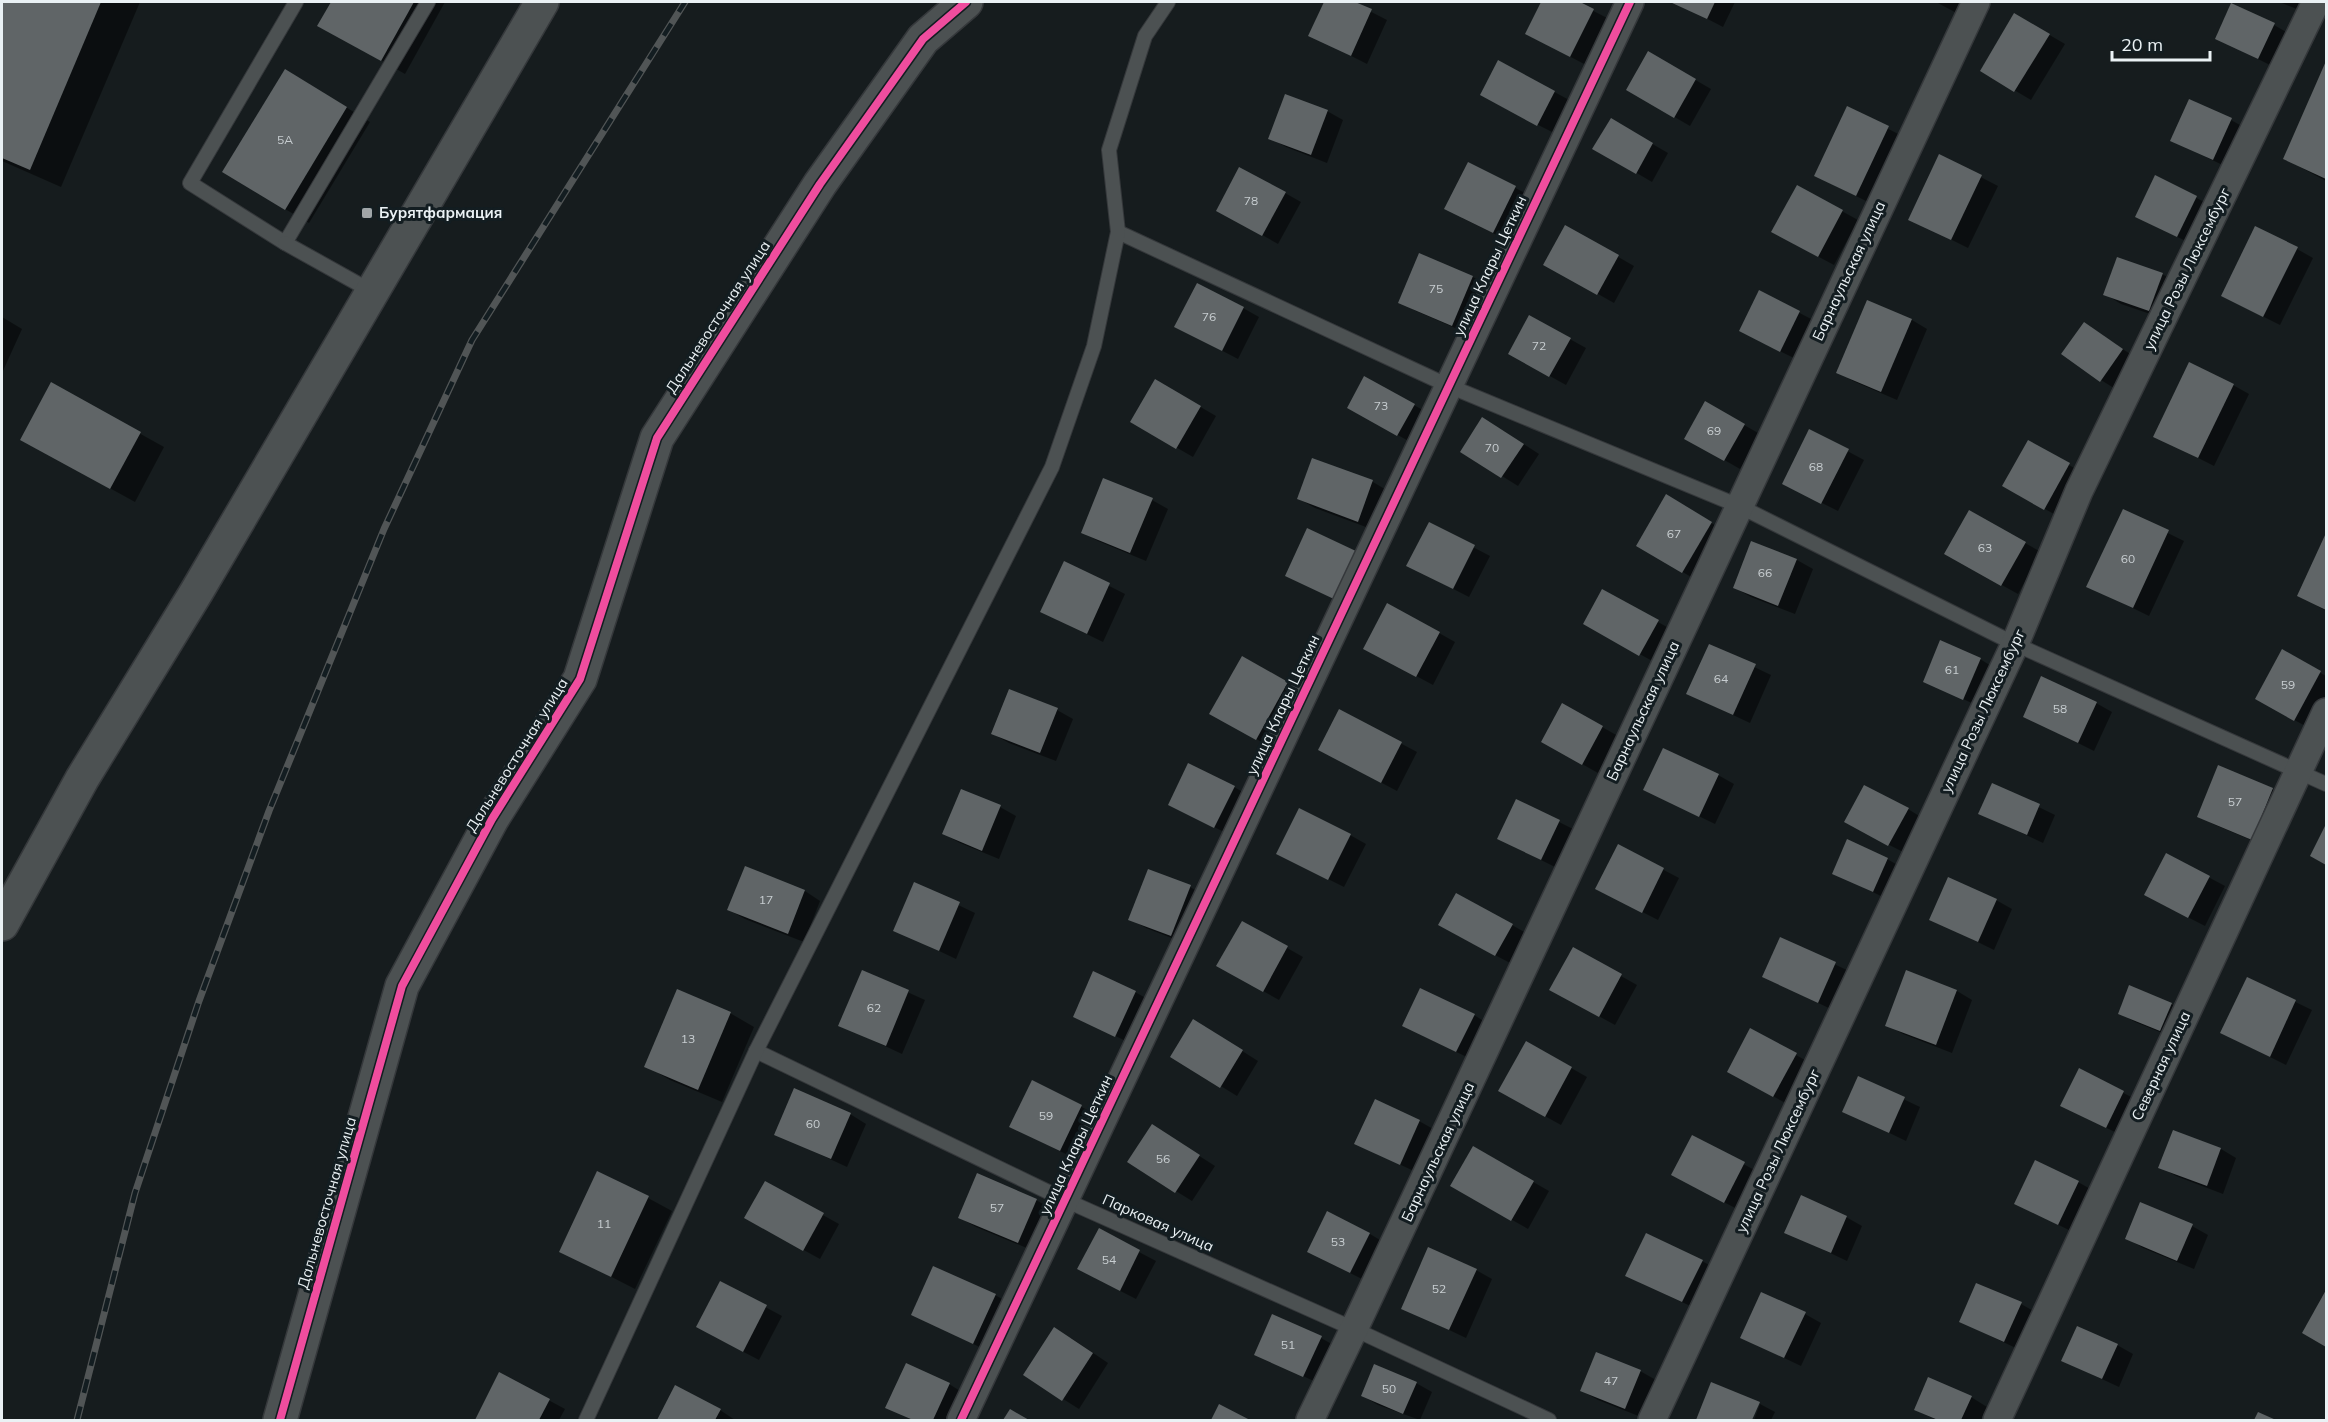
<svg xmlns="http://www.w3.org/2000/svg" width="2328" height="1422" viewBox="0 0 2328 1422" font-family="Mulish,sans-serif">
	<rect width="100%" height="100%" fill="#161c1e"/>
	<g fill="#0007">
		<polygon points="2,2 140,2 61,187 2,161"/>
		<polygon points="332,2 445,2 405,74 319,25"/>
		<polygon points="1326,2 1352,2 1387,20 1367,64 1310,35"/>
		<polygon points="1543,2 1576,2 1609,19 1586,65 1527,34"/>
		<polygon points="1675,2 1735,2 1723,27"/>
		<polygon points="1936,2 1972,2 1964,17"/>
		<polygon points="2279,2 2306,2 2302,11"/>
		<polygon points="2015,15 2065,44 2031,100 1982,71"/>
		<polygon points="2274,25 2290,34 2274,67 2216,38"/>
		<polygon points="1649,53 1711,89 1690,126 1628,90"/>
		<polygon points="1499,62 1571,101 1554,133 1497,104"/>
		<polygon points="2326,65 2326,181 2285,159"/>
		<polygon points="310,85 370,122 309,223 285,209"/>
		<polygon points="1848,108 1904,137 1872,204 1832,184"/>
		<polygon points="1327,111 1343,120 1327,163 1286,147 1270,138"/>
		<polygon points="1611,120 1668,153 1652,182 1594,148"/>
		<polygon points="2231,120 2247,129 2229,168 2172,141"/>
		<polygon points="1940,156 1998,186 1968,248 1910,219"/>
		<polygon points="1469,164 1531,196 1509,241 1462,218"/>
		<polygon points="2156,177 2212,206 2194,245 2153,225"/>
		<polygon points="1798,187 1858,220 1834,265 1789,241"/>
		<polygon points="1285,193 1301,202 1278,244 1234,219"/>
		<polygon points="1566,227 1634,266 1614,303 1545,264"/>
		<polygon points="2297,249 2313,258 2280,325 2238,304"/>
		<polygon points="1420,255 1473,277 1489,287 1469,334 1416,311 1400,302"/>
		<polygon points="2162,274 2178,283 2165,319 2121,304 2105,294"/>
		<polygon points="1759,292 1815,321 1796,359 1757,340"/>
		<polygon points="1868,302 1912,320 1927,329 1897,400 1853,381 1838,372"/>
		<polygon points="1243,308 1259,317 1238,359 1192,335"/>
		<polygon points="2,317 22,329 2,373"/>
		<polygon points="1530,317 1586,348 1566,385 1510,354"/>
		<polygon points="2084,324 2138,359 2117,390 2101,380"/>
		<polygon points="1365,378 1430,414 1414,444 1365,417"/>
		<polygon points="1156,381 1216,416 1193,457 1132,422"/>
		<polygon points="51,384 164,447 135,502 46,453"/>
		<polygon points="2233,385 2249,394 2214,466 2155,436"/>
		<polygon points="1705,403 1760,434 1740,469 1686,438"/>
		<polygon points="1499,428 1539,454 1518,486 1462,451"/>
		<polygon points="1810,431 1864,460 1838,511 1800,492"/>
		<polygon points="2028,442 2085,474 2061,518 2004,486"/>
		<polygon points="1313,460 1373,482 1388,491 1374,530 1315,508 1299,499"/>
		<polygon points="1666,497 1727,532 1698,581 1638,546"/>
		<polygon points="1152,500 1168,509 1146,561 1098,541 1082,532"/>
		<polygon points="2123,511 2184,541 2149,616 2088,586"/>
		<polygon points="1969,512 2041,552 2018,594 1946,554"/>
		<polygon points="1429,524 1490,556 1469,597 1424,574"/>
		<polygon points="2326,537 2326,611 2299,595"/>
		<polygon points="1752,543 1797,560 1813,569 1795,614 1751,597 1735,588"/>
		<polygon points="1064,563 1125,594 1103,642 1058,620"/>
		<polygon points="1603,591 1674,631 1656,663 1585,624"/>
		<polygon points="1439,633 1455,642 1433,685 1381,657"/>
		<polygon points="1710,646 1771,675 1750,723 1688,694"/>
		<polygon points="2282,651 2326,676 2326,700 2311,729 2272,708"/>
		<polygon points="1242,658 1303,693 1272,748 1211,713"/>
		<polygon points="1980,659 1996,669 1980,707 1925,681"/>
		<polygon points="2096,703 2112,712 2094,751 2024,716"/>
		<polygon points="1563,705 1618,736 1598,773 1543,742"/>
		<polygon points="1057,710 1073,719 1056,761 1009,743 993,734"/>
		<polygon points="1340,711 1417,752 1397,791 1335,758"/>
		<polygon points="1718,775 1734,784 1715,824 1645,790"/>
		<polygon points="1993,785 2055,815 2043,843 1980,813"/>
		<polygon points="1234,787 1250,796 1230,835 1186,813"/>
		<polygon points="2272,789 2288,798 2268,847 2215,825 2199,816"/>
		<polygon points="962,791 1000,807 1016,816 999,859 960,843 944,834"/>
		<polygon points="1517,801 1575,830 1557,868 1515,847"/>
		<polygon points="1908,809 1924,819 1905,853 1862,831"/>
		<polygon points="2326,827 2326,864 2312,856"/>
		<polygon points="1350,835 1366,844 1344,887 1294,862"/>
		<polygon points="1618,846 1679,878 1658,920 1613,897"/>
		<polygon points="2167,855 2225,886 2205,926 2162,904"/>
		<polygon points="1887,859 1903,868 1889,900 1834,873"/>
		<polygon points="746,868 805,891 820,901 804,942 745,919 729,910"/>
		<polygon points="914,884 975,913 956,959 895,930"/>
		<polygon points="1190,887 1206,896 1187,944 1146,928 1130,919"/>
		<polygon points="1996,900 2012,909 1994,950 1931,919"/>
		<polygon points="1243,923 1303,957 1279,1000 1218,966"/>
		<polygon points="1512,925 1528,934 1512,964 1455,934"/>
		<polygon points="1781,939 1851,972 1835,1011 1764,977"/>
		<polygon points="1573,949 1637,985 1615,1025 1551,990"/>
		<polygon points="863,972 925,1000 902,1054 840,1025"/>
		<polygon points="1907,972 1957,991 1972,1000 1952,1053 1903,1034 1887,1025"/>
		<polygon points="2248,979 2312,1010 2286,1065 2222,1033"/>
		<polygon points="1135,992 1151,1001 1132,1044 1074,1016"/>
		<polygon points="2171,1004 2187,1013 2177,1039 2135,1022 2120,1013"/>
		<polygon points="730,1013 754,1027 722,1102 670,1080 646,1066"/>
		<polygon points="1474,1015 1490,1025 1473,1060 1419,1034"/>
		<polygon points="1209,1030 1258,1061 1237,1096 1172,1056"/>
		<polygon points="1527,1043 1587,1077 1561,1125 1500,1091"/>
		<polygon points="1796,1055 1812,1064 1789,1105 1744,1080"/>
		<polygon points="2079,1070 2139,1101 2123,1136 2078,1114"/>
		<polygon points="1859,1078 1920,1107 1906,1141 1844,1111"/>
		<polygon points="1033,1082 1097,1115 1076,1159 1011,1127"/>
		<polygon points="850,1114 866,1124 847,1167 776,1134"/>
		<polygon points="1419,1121 1435,1130 1416,1172 1356,1144"/>
		<polygon points="1168,1136 1215,1166 1192,1201 1129,1162"/>
		<polygon points="1693,1137 1760,1173 1741,1211 1689,1184"/>
		<polygon points="1473,1148 1549,1191 1528,1229 1452,1186"/>
		<polygon points="2221,1149 2236,1158 2223,1194 2176,1176 2160,1167"/>
		<polygon points="2078,1182 2094,1191 2075,1233 2016,1204"/>
		<polygon points="765,1183 839,1224 820,1259 762,1227"/>
		<polygon points="648,1198 672,1211 635,1289 561,1251"/>
		<polygon points="1036,1200 1052,1209 1034,1251 976,1227 960,1218"/>
		<polygon points="1846,1217 1862,1226 1847,1261 1786,1232"/>
		<polygon points="2192,1226 2208,1235 2194,1269 2143,1248 2127,1238"/>
		<polygon points="1099,1231 1156,1261 1136,1299 1095,1278"/>
		<polygon points="1370,1234 1385,1243 1366,1281 1324,1260"/>
		<polygon points="1702,1261 1718,1270 1699,1310 1643,1284"/>
		<polygon points="1476,1270 1492,1279 1466,1338 1403,1308"/>
		<polygon points="720,1283 782,1316 759,1360 713,1336"/>
		<polygon points="2326,1293 2326,1345 2304,1333"/>
		<polygon points="995,1295 1011,1304 990,1352 913,1315"/>
		<polygon points="2021,1304 2037,1313 2020,1350 1961,1322"/>
		<polygon points="1805,1314 1821,1323 1801,1366 1742,1338"/>
		<polygon points="1071,1338 1108,1363 1079,1409 1025,1375"/>
		<polygon points="1321,1338 1337,1347 1320,1384 1256,1354"/>
		<polygon points="2117,1345 2133,1354 2119,1387 2063,1361"/>
		<polygon points="1640,1371 1656,1380 1641,1417 1598,1400 1582,1391"/>
		<polygon points="500,1374 565,1409 559,1420 476,1420"/>
		<polygon points="1416,1383 1432,1392 1420,1420 1378,1405 1363,1396"/>
		<polygon points="949,1384 965,1394 953,1420 912,1420 887,1407"/>
		<polygon points="1712,1384 1757,1403 1750,1420 1698,1420"/>
		<polygon points="676,1387 720,1410 735,1420 659,1420"/>
		<polygon points="1971,1397 1987,1407 1981,1420 1936,1420 1916,1410"/>
		<polygon points="1760,1404 1775,1412 1771,1420 1754,1420"/>
	</g>
	<g fill="#606567">
		<polygon points="2,2 101,2 30,170 2,158"/>
		<polygon points="331,2 414,2 381,61 317,26"/>
		<polygon points="1324,2 1355,2 1372,9 1351,56 1308,36"/>
		<polygon points="1541,2 1580,2 1594,9 1570,57 1525,34"/>
		<polygon points="1670,2 1715,2 1707,19"/>
		<polygon points="2231,3 2275,23 2258,59 2215,39"/>
		<polygon points="2014,13 2050,34 2014,92 1980,71"/>
		<polygon points="1648,51 1696,79 1674,118 1626,90"/>
		<polygon points="1498,60 1555,91 1537,126 1480,95"/>
		<polygon points="2326,61 2326,179 2283,159"/>
		<polygon points="285,69 347,107 285,210 222,172"/>
		<polygon points="1285,94 1328,110 1311,155 1268,139"/>
		<polygon points="2189,99 2232,118 2213,160 2170,141"/>
		<polygon points="1847,106 1889,126 1856,196 1814,176"/>
		<polygon points="1611,118 1653,143 1636,174 1592,149"/>
		<polygon points="1939,154 1982,175 1951,240 1908,220"/>
		<polygon points="1468,162 1516,186 1493,233 1444,209"/>
		<polygon points="1239,167 1286,192 1262,236 1216,211"/>
		<polygon points="2155,175 2197,196 2177,237 2135,217"/>
		<polygon points="1797,185 1843,210 1818,257 1771,232"/>
		<polygon points="1565,225 1619,255 1597,295 1543,265"/>
		<polygon points="2255,226 2298,247 2263,317 2221,296"/>
		<polygon points="1419,253 1473,276 1452,326 1398,303"/>
		<polygon points="2117,257 2163,273 2149,311 2103,295"/>
		<polygon points="1197,283 1244,307 1222,351 1174,327"/>
		<polygon points="1759,290 1800,311 1780,352 1739,331"/>
		<polygon points="1867,300 1912,319 1881,392 1836,373"/>
		<polygon points="1529,315 1571,338 1549,377 1508,354"/>
		<polygon points="2084,322 2123,349 2100,382 2061,354"/>
		<polygon points="2189,362 2234,384 2198,458 2153,437"/>
		<polygon points="1364,376 1415,404 1397,436 1347,408"/>
		<polygon points="1155,379 1201,406 1176,449 1130,422"/>
		<polygon points="51,382 141,432 110,489 20,440"/>
		<polygon points="1705,401 1745,424 1724,461 1684,439"/>
		<polygon points="1482,417 1524,444 1501,478 1460,452"/>
		<polygon points="1809,429 1849,449 1821,504 1782,484"/>
		<polygon points="2028,440 2070,463 2044,510 2002,486"/>
		<polygon points="1312,458 1373,480 1358,522 1297,499"/>
		<polygon points="1103,478 1153,498 1130,553 1081,533"/>
		<polygon points="1666,494 1712,522 1682,573 1636,546"/>
		<polygon points="2123,509 2169,530 2133,608 2086,587"/>
		<polygon points="1969,510 2026,542 2001,586 1944,554"/>
		<polygon points="1429,522 1475,545 1453,589 1406,566"/>
		<polygon points="1307,528 1358,552 1336,600 1285,576"/>
		<polygon points="2326,533 2326,610 2297,596"/>
		<polygon points="1751,541 1797,559 1778,606 1733,588"/>
		<polygon points="1064,561 1110,583 1087,634 1040,612"/>
		<polygon points="1602,589 1659,620 1639,656 1583,624"/>
		<polygon points="1387,603 1440,632 1416,677 1363,649"/>
		<polygon points="1940,640 1981,658 1963,700 1923,682"/>
		<polygon points="1709,644 1756,664 1733,715 1686,694"/>
		<polygon points="2282,649 2321,671 2294,721 2255,699"/>
		<polygon points="1242,656 1288,682 1256,740 1209,714"/>
		<polygon points="2041,676 2097,702 2078,743 2023,717"/>
		<polygon points="1009,689 1058,708 1040,753 991,734"/>
		<polygon points="1562,703 1603,726 1582,765 1541,742"/>
		<polygon points="1339,709 1402,742 1381,783 1318,750"/>
		<polygon points="1663,748 1719,774 1699,817 1643,790"/>
		<polygon points="1188,763 1235,786 1214,828 1168,805"/>
		<polygon points="2218,765 2273,788 2252,840 2197,817"/>
		<polygon points="1992,783 2040,804 2027,835 1978,814"/>
		<polygon points="1864,785 1909,808 1888,846 1844,822"/>
		<polygon points="961,789 1001,805 982,851 942,834"/>
		<polygon points="1516,799 1560,820 1541,860 1497,839"/>
		<polygon points="1299,808 1351,834 1328,880 1276,854"/>
		<polygon points="2326,824 2326,865 2310,856"/>
		<polygon points="1847,839 1888,858 1873,892 1832,874"/>
		<polygon points="1618,844 1664,868 1642,913 1595,889"/>
		<polygon points="2166,853 2210,876 2188,918 2144,895"/>
		<polygon points="745,866 805,890 788,934 727,910"/>
		<polygon points="1148,869 1191,885 1171,936 1128,920"/>
		<polygon points="1948,877 1997,899 1978,942 1929,920"/>
		<polygon points="914,882 960,902 939,951 893,931"/>
		<polygon points="1456,893 1513,924 1495,956 1438,925"/>
		<polygon points="1242,921 1288,946 1263,992 1216,966"/>
		<polygon points="1780,937 1836,962 1818,1003 1762,977"/>
		<polygon points="1573,947 1622,974 1599,1017 1549,990"/>
		<polygon points="862,970 909,990 886,1046 838,1026"/>
		<polygon points="1906,970 1957,990 1936,1045 1885,1026"/>
		<polygon points="1093,971 1136,991 1115,1037 1073,1017"/>
		<polygon points="2247,977 2296,1000 2270,1057 2220,1033"/>
		<polygon points="2129,985 2172,1003 2160,1031 2118,1014"/>
		<polygon points="1420,988 1475,1014 1456,1052 1402,1026"/>
		<polygon points="677,989 731,1012 698,1090 644,1067"/>
		<polygon points="1193,1019 1243,1050 1220,1088 1170,1057"/>
		<polygon points="1750,1028 1797,1053 1773,1097 1727,1072"/>
		<polygon points="1526,1041 1572,1067 1545,1117 1498,1091"/>
		<polygon points="2079,1068 2124,1091 2106,1128 2060,1106"/>
		<polygon points="1858,1076 1905,1097 1889,1133 1842,1112"/>
		<polygon points="1032,1080 1082,1105 1060,1151 1009,1127"/>
		<polygon points="794,1088 851,1113 831,1159 774,1135"/>
		<polygon points="1375,1099 1420,1120 1400,1165 1354,1144"/>
		<polygon points="1152,1124 1200,1155 1175,1193 1127,1162"/>
		<polygon points="2173,1130 2221,1148 2207,1186 2158,1168"/>
		<polygon points="1692,1135 1745,1162 1724,1203 1671,1175"/>
		<polygon points="1473,1146 1534,1181 1511,1221 1450,1186"/>
		<polygon points="2035,1160 2079,1181 2058,1225 2014,1204"/>
		<polygon points="597,1171 649,1196 611,1277 559,1252"/>
		<polygon points="977,1173 1037,1199 1018,1243 958,1218"/>
		<polygon points="765,1181 824,1213 803,1251 744,1218"/>
		<polygon points="1801,1195 1847,1216 1831,1253 1784,1233"/>
		<polygon points="2140,1202 2193,1224 2177,1261 2125,1239"/>
		<polygon points="1327,1211 1370,1233 1350,1273 1307,1252"/>
		<polygon points="1099,1228 1140,1250 1120,1291 1077,1269"/>
		<polygon points="1646,1233 1703,1260 1682,1302 1625,1276"/>
		<polygon points="1428,1247 1477,1269 1449,1330 1401,1309"/>
		<polygon points="933,1266 996,1294 973,1344 911,1315"/>
		<polygon points="720,1281 767,1305 743,1352 696,1327"/>
		<polygon points="1976,1283 2022,1302 2004,1342 1959,1322"/>
		<polygon points="2326,1290 2326,1347 2302,1333"/>
		<polygon points="1761,1292 1806,1312 1784,1358 1740,1338"/>
		<polygon points="1272,1314 1322,1336 1303,1377 1254,1355"/>
		<polygon points="2077,1326 2118,1344 2102,1379 2061,1361"/>
		<polygon points="1054,1327 1093,1353 1062,1401 1023,1375"/>
		<polygon points="1596,1352 1641,1370 1625,1409 1580,1391"/>
		<polygon points="906,1363 950,1383 933,1420 913,1420 885,1408"/>
		<polygon points="1374,1364 1417,1382 1403,1414 1361,1396"/>
		<polygon points="499,1372 550,1399 539,1420 475,1420"/>
		<polygon points="1928,1377 1972,1396 1961,1420 1938,1420 1914,1410"/>
		<polygon points="1711,1382 1760,1402 1752,1420 1696,1420"/>
		<polygon points="675,1385 721,1409 715,1420 657,1420"/>
		<polygon points="1219,1404 1250,1420 1211,1420"/>
		<polygon points="1010,1409 1029,1420 1003,1420"/>
		<polygon points="2258,1412 2276,1420 2254,1420"/>
	</g>
	<g fill="none" stroke-linecap="round" stroke-linejoin="round">
		<defs>
			<g id="service">
				<polyline points="296,2 190,183 285,243 428,2"/>
				<polyline points="1118,232 1449,386 1739,506 2015,644 2326,784"/>
				<polyline points="285,243 371,291"/>
				<polyline points="756,1051 1065,1200 1354,1329 1549,1420"/>
				<polyline points="586,1420 756,1051 1052,467 1094,346 1118,232 1109,150 1145,36 1168,2"/>
			</g>
			<g id="minor">
				<polyline points="961,1420 1630,2"/>
				<polyline points="1310,1420 1354,1329 1976,2"/>
				<polyline points="1652,1420 2015,644 2079,491 2316,2"/>
				<polyline points="1997,1420 2326,712"/>
			</g>
			<g id="tertiary">
				<polyline points="2,924 82,779 197,591 542,2"/>
				<polyline points="280,1420 402,986 492,819 580,679 657,438 820,184 923,39 966,2"/>
			</g>
		</defs>
		<use href="#service" stroke="#35383b" stroke-width="16"/>
		<use href="#minor" stroke="#35383b" stroke-width="30"/>
		<use href="#tertiary" stroke="#35383b" stroke-width="36"/>
		<use href="#service" stroke="#4c5152" stroke-width="14"/>
		<use href="#minor" stroke="#4c5152" stroke-width="27"/>
		<use href="#tertiary" stroke="#4c5152" stroke-width="33"/>
		<defs>
			<polyline id="rail" points="77,1420 135,1193 199,1001 269,811 384,529 472,340 685,2"/>
		</defs>
		<use href="#rail" stroke="#515556" stroke-width="7"/>
		<use href="#rail" stroke="#131d21" stroke-width="4.5" stroke-dasharray="14" stroke-linecap="butt"/>
		<defs>
			<g id="cycleway">
				<polyline points="280,1420 402,986 492,819 580,679 657,438 820,184 923,39 966,2"/>
				<polyline points="961,1420 1630,2"/>
			</g>
		</defs>
		<use href="#cycleway" stroke="#131d21" stroke-width="11"/>
		<use href="#cycleway" stroke="#ef4d9e" stroke-width="8"/>
	</g>
	<rect fill="#a0a6a9" stroke="#131d21" stroke-width="2" x="361" y="207" width="12" height="12" rx="3"/>
	<g text-anchor="middle" stroke-width="6" stroke-linejoin="round" paint-order="stroke">
		<g font-size="12" fill="#c8ced1">
			<text x="285" y="144">5А</text>
			<text x="1251" y="205">78</text>
			<text x="1436" y="293">75</text>
			<text x="1209" y="321">76</text>
			<text x="1539" y="350">72</text>
			<text x="1381" y="410">73</text>
			<text x="1714" y="435">69</text>
			<text x="1492" y="452">70</text>
			<text x="1816" y="471">68</text>
			<text x="1674" y="538">67</text>
			<text x="1985" y="552">63</text>
			<text x="2128" y="563">60</text>
			<text x="1765" y="577">66</text>
			<text x="1952" y="674">61</text>
			<text x="1721" y="683">64</text>
			<text x="2288" y="689">59</text>
			<text x="2060" y="713">58</text>
			<text x="2235" y="806">57</text>
			<text x="766" y="904">17</text>
			<text x="874" y="1012">62</text>
			<text x="688" y="1043">13</text>
			<text x="1046" y="1120">59</text>
			<text x="813" y="1128">60</text>
			<text x="1163" y="1163">56</text>
			<text x="997" y="1212">57</text>
			<text x="604" y="1228">11</text>
			<text x="1338" y="1246">53</text>
			<text x="1109" y="1264">54</text>
			<text x="1439" y="1293">52</text>
			<text x="1288" y="1349">51</text>
			<text x="1611" y="1385">47</text>
			<text x="1389" y="1393">50</text>
		</g>
		<g font-size="15" font-weight="bold" fill="#eaf1f4" stroke="#131d21" text-anchor="start">
			<text x="379" y="218">Бурятфармация</text>
		</g>
		<g font-size="15" fill="#eaf1f4" stroke="#131d21">
			<text transform="translate(1490 266) rotate(-65)" y="5">улица Клары Цеткин</text>
			<text transform="translate(2187 269) rotate(-64)" y="5">улица Розы Люксембург</text>
			<text transform="translate(1849 271) rotate(-65)" y="5">Барнаульская улица</text>
			<text transform="translate(718 317) rotate(-57)" y="5">Дальневосточная улица</text>
			<text transform="translate(1283 705) rotate(-65)" y="5">улица Клары Цеткин</text>
			<text transform="translate(1643 711) rotate(-65)" y="5">Барнаульская улица</text>
			<text transform="translate(1983 711) rotate(-65)" y="5">улица Розы Люксембург</text>
			<text transform="translate(517 755) rotate(-58)" y="5">Дальневосточная улица</text>
			<text transform="translate(2161 1066) rotate(-65)" y="5">Северная улица</text>
			<text transform="translate(1076 1145) rotate(-65)" y="5">улица Клары Цеткин</text>
			<text transform="translate(1778 1151) rotate(-65)" y="5">улица Розы Люксембург</text>
			<text transform="translate(1438 1152) rotate(-65)" y="5">Барнаульская улица</text>
			<text transform="translate(327 1203) rotate(-74)" y="5">Дальневосточная улица</text>
			<text transform="translate(1158 1223) rotate(24)" y="5">Парковая улица</text>
		</g>
	</g>
	<rect width="2328" height="1422" fill="none" stroke="#eaf1f4" stroke-width="6"/>
	<path d="M2112 51v9h98v-9" fill="none" stroke="#eaf1f4" stroke-width="3"/>
	<text x="2121" y="51" font-size="18" fill="#eaf1f4" stroke="#131d21" stroke-width="4.5" paint-order="stroke">20 m</text>
</svg>
